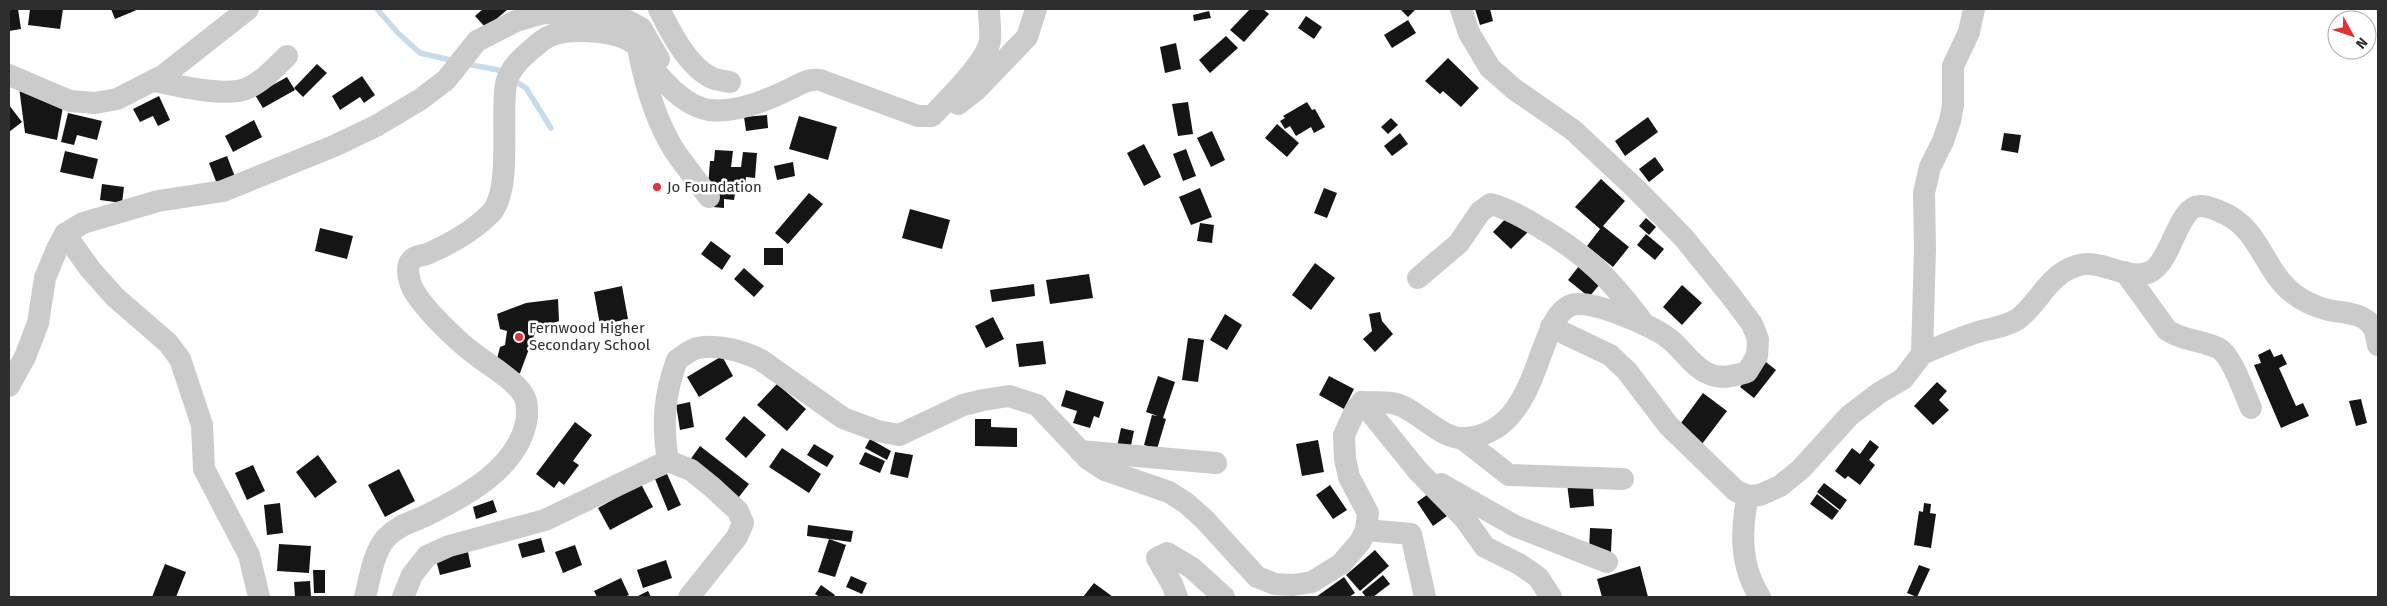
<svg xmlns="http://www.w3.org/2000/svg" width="2387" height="606" viewBox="0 0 2387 606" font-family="'Fira Sans',sans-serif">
	<rect width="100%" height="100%" fill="#fff"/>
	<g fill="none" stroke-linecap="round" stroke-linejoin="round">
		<g stroke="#c8dbeb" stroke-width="5.5">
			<polyline points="377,9 398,33 420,53 455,61"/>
			<polyline points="467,64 498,70 506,75"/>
			<polyline points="513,80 526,88 551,128"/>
		</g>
	</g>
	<g fill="#151515">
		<polygon points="9,9 18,9 21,29 9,31"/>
		<polygon points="30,9 63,9 60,29 28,25"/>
		<polygon points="111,9 139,9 115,19"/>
		<polygon points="483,9 508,9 486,28 475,16"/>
		<polygon points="1250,9 1263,9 1269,14 1244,42 1230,30"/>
		<polygon points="1400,9 1416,9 1408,17"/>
		<polygon points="1475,9 1490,9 1493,21 1480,25"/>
		<polygon points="1209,11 1211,18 1194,21 1193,15"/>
		<polygon points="1306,16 1322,27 1314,39 1298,28"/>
		<polygon points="1408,20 1416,33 1392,48 1384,35"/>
		<polygon points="1226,36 1238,48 1210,73 1199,60"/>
		<polygon points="1176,43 1181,69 1165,73 1160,47"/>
		<polygon points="1448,58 1479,88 1461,107 1443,91 1440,94 1425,81"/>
		<polygon points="317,64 327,73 303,97 294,88"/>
		<polygon points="362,76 375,95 364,103 360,97 340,110 332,96"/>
		<polygon points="287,77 295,90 263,108 255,95"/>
		<polygon points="19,87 63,107 57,140 25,133"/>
		<polygon points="159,96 170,120 158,126 153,116 140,122 133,109"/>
		<polygon points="1188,102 1193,134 1178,136 1172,104"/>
		<polygon points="1307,102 1312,110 1315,109 1325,127 1314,133 1311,127 1296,136 1290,126 1285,129 1280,121 1285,118 1283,116"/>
		<polygon points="9,105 22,122 9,132"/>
		<polygon points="68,113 102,121 97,140 77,135 74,145 61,142"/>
		<polygon points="767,115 768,128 746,131 744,117"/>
		<polygon points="799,116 837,127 828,160 789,149"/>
		<polygon points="1648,117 1658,132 1625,156 1615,141"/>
		<polygon points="1391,118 1398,125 1388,134 1381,127"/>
		<polygon points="254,120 262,137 233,152 225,136"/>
		<polygon points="1277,124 1299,143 1287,157 1265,138"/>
		<polygon points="1212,131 1225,160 1211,167 1197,138"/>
		<polygon points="1400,133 1408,144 1392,156 1384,146"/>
		<polygon points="2004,133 2021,135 2018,153 2001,150"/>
		<polygon points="1144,144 1161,177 1144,186 1127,153"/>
		<polygon points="1186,149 1196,176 1183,181 1173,154"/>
		<polygon points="715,150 733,151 731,167 741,167 743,152 757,153 755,178 746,177 745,188 736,187 734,200 724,199 724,208 713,207 708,187 710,161 714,161"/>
		<polygon points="65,151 98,159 93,179 60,172"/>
		<polygon points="227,156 235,177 217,184 209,163"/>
		<polygon points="1655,157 1664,170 1649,182 1639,169"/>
		<polygon points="793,162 795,176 777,180 774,166"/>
		<polygon points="1601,179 1625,201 1603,226 1629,247 1613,267 1587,246 1600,229 1575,207"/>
		<polygon points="102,184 124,187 122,203 100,200"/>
		<polygon points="1200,188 1212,217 1191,225 1179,197"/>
		<polygon points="1324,188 1337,193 1327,218 1314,213"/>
		<polygon points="809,193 823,204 788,244 775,233"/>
		<polygon points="910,209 950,220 942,249 902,238"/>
		<polygon points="1510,214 1528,232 1511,249 1493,232"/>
		<polygon points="1646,218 1656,227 1649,235 1639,226"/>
		<polygon points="1200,223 1214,225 1212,243 1197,241"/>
		<polygon points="320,228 353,236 347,259 315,251"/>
		<polygon points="1646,234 1664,249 1655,260 1637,245"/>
		<polygon points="711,241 731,256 722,270 701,254"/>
		<rect x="764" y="248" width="19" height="17"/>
		<polygon points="1315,263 1335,278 1311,310 1292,295"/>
		<polygon points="1579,266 1600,284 1589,297 1568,280"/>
		<polygon points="744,268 764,286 754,297 734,279"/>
		<polygon points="1089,274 1093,298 1050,304 1046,280"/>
		<polygon points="1034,284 1035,296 992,302 990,290"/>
		<polygon points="1682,285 1702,303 1682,325 1663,307"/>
		<polygon points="622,286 628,319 600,325 594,292"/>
		<polygon points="558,299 559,321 536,330 520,373 517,375 497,359 500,347 505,345 507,331 500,329 497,314 526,303"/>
		<polygon points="1380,312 1382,321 1393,334 1375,352 1363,339 1372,331 1369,314"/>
		<polygon points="1225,314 1242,325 1227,350 1210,340"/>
		<polygon points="993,317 1004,339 986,348 975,326"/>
		<polygon points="1188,338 1204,340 1198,382 1182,380"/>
		<polygon points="1043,341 1046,364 1019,367 1016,344"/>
		<polygon points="2270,349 2274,357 2282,354 2287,364 2279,368 2296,406 2303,403 2309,416 2281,428 2254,365 2261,363 2258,355"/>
		<polygon points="722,356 733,376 699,397 687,377"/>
		<polygon points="1762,359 1776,370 1754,398 1740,387"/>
		<polygon points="1158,376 1175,382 1163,418 1166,419 1157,449 1144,445 1152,415 1158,416 1146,412"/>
		<polygon points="1329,376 1354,389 1344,409 1319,395"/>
		<polygon points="1937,382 1947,391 1939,400 1949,410 1933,425 1914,406"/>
		<polygon points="777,384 806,409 787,431 757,405"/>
		<polygon points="1066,390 1104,402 1099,418 1094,416 1090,428 1073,423 1077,411 1061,406"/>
		<polygon points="1703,393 1727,411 1702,444 1678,427"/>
		<polygon points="2361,399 2367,423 2356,426 2349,401"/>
		<polygon points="690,402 694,427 680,430 676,405"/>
		<polygon points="744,416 766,435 746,458 725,439"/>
		<polygon points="975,419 991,419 991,427 1017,428 1017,447 975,446"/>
		<polygon points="575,422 592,435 573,461 579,465 564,485 559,481 554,488 536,474"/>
		<polygon points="1121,428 1134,431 1130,450 1117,447"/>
		<polygon points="870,439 891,451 887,460 865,448"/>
		<polygon points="1318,440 1324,472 1302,476 1296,444"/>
		<polygon points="1870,440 1879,447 1869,460 1875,465 1860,485 1848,476 1845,479 1835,471 1852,448 1860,454"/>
		<polygon points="814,444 834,456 827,467 807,455"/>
		<polygon points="700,446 749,484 735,502 687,464"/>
		<polygon points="782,448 821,474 809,493 769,467"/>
		<polygon points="865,452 885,461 880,473 859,464"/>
		<polygon points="895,452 913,455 908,478 890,474"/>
		<polygon points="318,455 337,482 315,498 296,472"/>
		<polygon points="253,465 265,491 247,500 235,473"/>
		<polygon points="399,469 415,501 385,517 368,485"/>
		<polygon points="667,474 681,505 668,511 655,479"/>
		<polygon points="1567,483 1593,488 1594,506 1570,508"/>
		<polygon points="1824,483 1847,500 1840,510 1817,492"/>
		<polygon points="641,484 653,507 610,530 598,508"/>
		<polygon points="1330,485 1347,510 1333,519 1316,495"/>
		<polygon points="1431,492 1447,516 1433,526 1417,502"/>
		<polygon points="1817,494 1839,511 1832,520 1810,504"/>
		<polygon points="493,500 497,512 476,519 473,507"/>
		<polygon points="280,503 283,533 267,535 264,505"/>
		<polygon points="1924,503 1931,504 1930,513 1936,514 1931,548 1914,545 1919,511 1923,512"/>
		<polygon points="808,525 853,531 851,542 829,539 846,545 835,577 818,572 829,539 807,536"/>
		<polygon points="1590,528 1612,529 1611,552 1589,551"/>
		<polygon points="541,538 545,552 522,558 518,544"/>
		<polygon points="279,544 311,546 309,573 277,571"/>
		<polygon points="575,545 582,565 563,573 555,552"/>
		<polygon points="1375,550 1389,566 1360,591 1346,575"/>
		<polygon points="468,552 471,567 440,575 436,560"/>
		<polygon points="666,560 672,578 643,588 637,570"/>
		<polygon points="165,564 186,572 176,597 152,597"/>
		<polygon points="1919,565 1930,569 1917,597 1907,593"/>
		<polygon points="1640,566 1648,597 1602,597 1597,579"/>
		<polygon points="313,570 325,570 325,593 314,593"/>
		<polygon points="1383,575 1390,584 1373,597 1366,597 1362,592"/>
		<polygon points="851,576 867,583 862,594 846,587"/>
		<polygon points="1344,577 1355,593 1349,597 1316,597"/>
		<polygon points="621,578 629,595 624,597 597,597 594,591"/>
		<polygon points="310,581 311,597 295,597 294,582"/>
		<polygon points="1094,583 1113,597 1083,597"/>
		<polygon points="821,585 835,595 833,597 820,597 815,594"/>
		<polygon points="648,591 651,597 636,597"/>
	</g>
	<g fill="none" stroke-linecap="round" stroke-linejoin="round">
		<g stroke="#cbcbcb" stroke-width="22">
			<path d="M659,9c11,22 28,56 51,68 6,3 14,4 20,5"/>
			<path d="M639,53c7,34 17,68 35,97 11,16 23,31 35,47"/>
			<polyline points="9,75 70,101 95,103 117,99 164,75 248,9"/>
			<path d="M155,81c22,5 72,17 93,7 15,-7 27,-20 39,-32"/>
			<polyline points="958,104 976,90 1027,37 1036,9"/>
			<polyline points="65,234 90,269 115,297 168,343 180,359 202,425 204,469 249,555 259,597"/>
			<path d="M2125,272l42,58c16,11 35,10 51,18 14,7 26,45 33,60"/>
			<path d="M1418,278l41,-35 21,-31 11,-8c18,5 32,13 48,23 49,28 73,54 106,98"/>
			<polyline points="1551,327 1610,355 1627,371 1668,425 1736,491 1748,496 1760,495 1780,486 1801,469 1849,416 1879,393 1903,379 1922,354 1925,249 1924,193 1930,167 1943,141 1950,121 1953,105 1953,66 1969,32 1974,9"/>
			<path d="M1922,354c19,-8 37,-16 56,-22 14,-4 28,-5 40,-13 21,-16 30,-44 58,-53 25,-9 50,16 74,6 22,-10 28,-68 51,-66 6,0 13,3 18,5 42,16 43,59 75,83 9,7 23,13 34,16 15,3 35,2 45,17 3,5 4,13 5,18"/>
			<polyline points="9,386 25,357 38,323 45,278 57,249 65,234 83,223 158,201 223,191 334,146 376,126 421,99 446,80 477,41 516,21 544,13 600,14 622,18 641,28 659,59"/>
			<polyline points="1362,402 1418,471 1465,519 1485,547 1519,564 1538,577 1551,597"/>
			<polyline points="1463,439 1509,475 1623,479"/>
			<polyline points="1080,451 1216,463"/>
			<polyline points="668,461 691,470 712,487 738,511 743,523 737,537 689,597"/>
			<polyline points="1441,484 1515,526 1607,562"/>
			<path d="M1748,496c-8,35 -8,70 12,101"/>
			<polyline points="1366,530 1411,534 1425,597"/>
			<path d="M365,597c5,-19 8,-44 21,-59 11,-12 23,-15 37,-21 41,-20 97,-49 104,-100 0,-4 0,-12 -1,-16 -5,-18 -36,-35 -50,-46 -18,-13 -57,-50 -65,-70 -2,-6 -4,-16 -2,-21 3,-8 11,-8 18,-10 21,-9 46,-23 63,-40 23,-23 10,-97 16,-130 4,-18 20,-30 33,-41 10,-9 26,-12 40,-12 19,0 46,2 60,17 4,5 7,12 12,18 14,18 34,40 58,44 27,3 57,-9 81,-21 12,-6 17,-10 30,-9l98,36h14c15,-16 56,-55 58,-76 1,-10 -1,-21 -1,-31"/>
			<path d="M403,597l9,-22 15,-19 22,-10 96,-26 123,-59c-6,-37 -4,-66 9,-101 6,-4 14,-11 21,-12 20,-4 45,3 63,12l82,58 35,13 21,4 64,-30 20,-5 26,-4 28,9 51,54 17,11 64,22 17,11 18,16 53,58 18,7 18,1 19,-3 29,-18 19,-22 6,-12 2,-17 -19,-36 -4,-18 -1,-24 11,-24 7,-9c11,1 24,-1 34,2 23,6 45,37 71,34 79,-8 67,-131 110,-134 22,-1 80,23 96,38 11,10 21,25 34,31 14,7 26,3 40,-1l10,-16 1,-17 -6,-15 -21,-28 -47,-58 -48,-49 -63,-59 -59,-41 -24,-21 -21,-35 -8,-24"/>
			<polyline points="1177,597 1172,584 1157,558 1167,553 1192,568 1224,597"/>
		</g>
	</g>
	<g fill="#e23233" stroke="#fff" stroke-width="2">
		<circle cx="657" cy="187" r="5"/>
		<circle cx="519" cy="337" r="5"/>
	</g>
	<g text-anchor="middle" stroke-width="5" stroke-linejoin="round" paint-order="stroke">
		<g font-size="15" fill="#2e2e2e" stroke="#fff" text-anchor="start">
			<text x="667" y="192">Jo Foundation</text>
			<text x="529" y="333">Fernwood Higher<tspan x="529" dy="17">Secondary School</tspan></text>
		</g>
	</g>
	<rect width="2387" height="606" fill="none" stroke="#2e2e2e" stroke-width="20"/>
	<g transform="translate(2352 35) rotate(130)"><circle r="24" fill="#ffffff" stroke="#ababab"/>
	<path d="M0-4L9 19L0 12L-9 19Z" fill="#e23233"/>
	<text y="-8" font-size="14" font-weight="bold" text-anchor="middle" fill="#2e2e2e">N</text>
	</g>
</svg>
